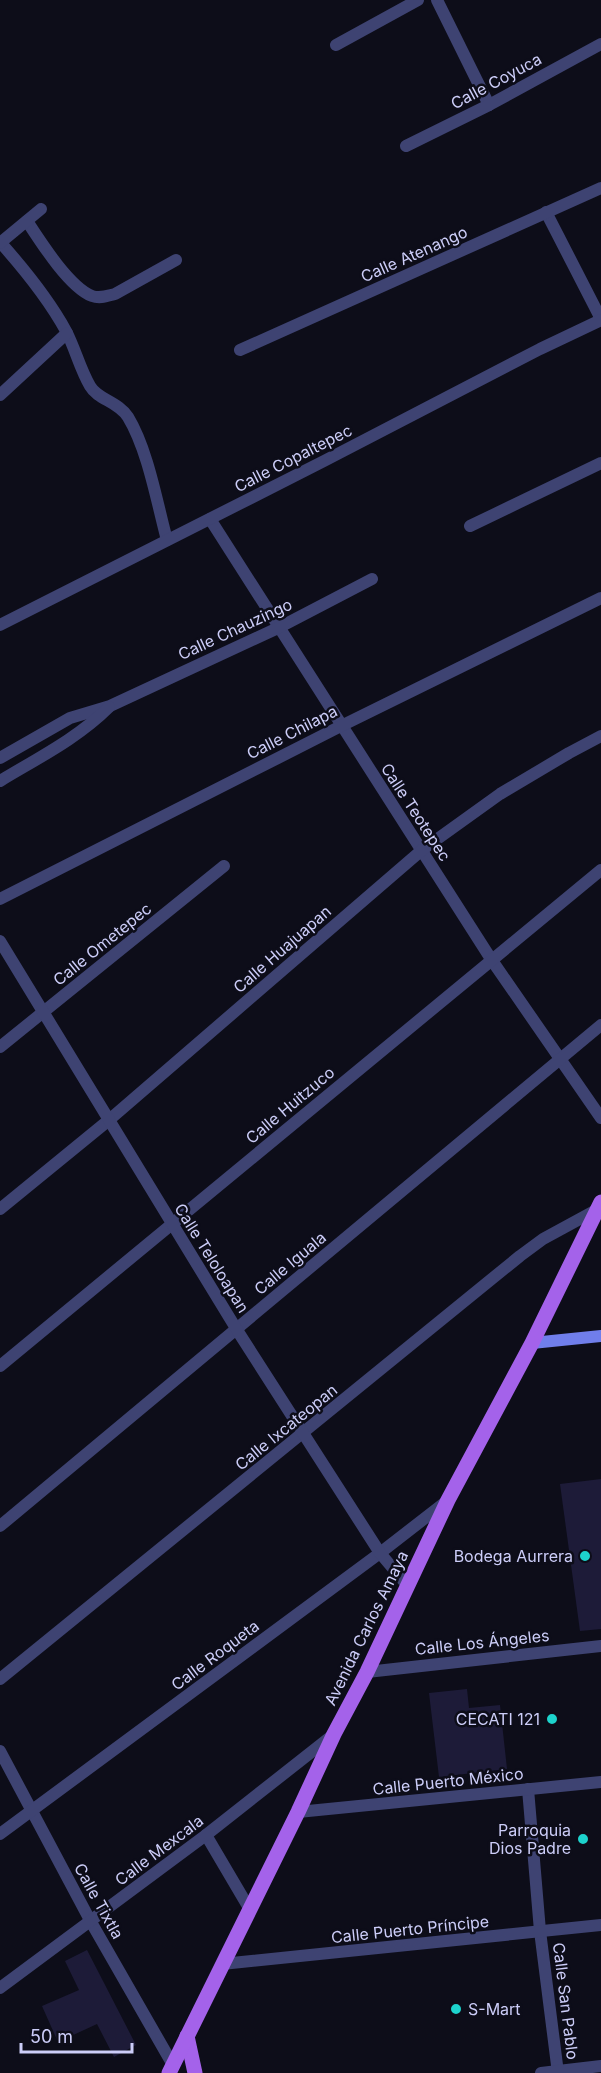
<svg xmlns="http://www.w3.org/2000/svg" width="601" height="2073" viewBox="0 0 601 2073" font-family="Inter,sans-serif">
	<rect width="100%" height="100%" fill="#0d0d19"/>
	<g fill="#1d1b38">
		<polygon points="601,1479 601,1629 580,1631 560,1484"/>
		<polygon points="467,1689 469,1708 500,1705 507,1769 439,1777 429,1693"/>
		<polygon points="87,1950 136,2045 114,2057 97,2024 58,2042 42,2006 79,1990 65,1961"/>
	</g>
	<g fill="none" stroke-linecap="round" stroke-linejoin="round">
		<g stroke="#3e4372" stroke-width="12">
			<polyline points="437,0 489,105"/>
			<polyline points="336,45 418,0"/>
			<polyline points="406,146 489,105 601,44"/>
			<polyline points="546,212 601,319"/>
			<path d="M27,221c13,20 42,66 65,75 8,3 15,0 23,-2l61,-34"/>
			<path d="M0,242c25,28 48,56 66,89 9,17 14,38 24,55 8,14 28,15 38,31 20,33 29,86 39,123"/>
			<polyline points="0,243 41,209"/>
			<polyline points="240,350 601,188"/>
			<polyline points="0,395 67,333"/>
			<polyline points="210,519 491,959 601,1118"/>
			<polyline points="470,526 601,463"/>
			<polyline points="0,625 324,461 540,349 601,320"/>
			<polyline points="0,758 70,718 110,706 278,628 372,579"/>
			<path d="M0,781c38,-23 78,-43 109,-74"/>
			<polyline points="0,899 341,726 601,598"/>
			<polyline points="0,1047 224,866"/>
			<polyline points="0,1209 109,1120 422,850 500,794 569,753 601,736"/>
			<polyline points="0,1366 601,870"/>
			<polyline points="0,1526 601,1025"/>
			<polyline points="367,1672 601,1646"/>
			<polyline points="0,1679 520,1256 543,1239 600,1208"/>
			<polyline points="0,1751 91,1922 173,2065"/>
			<polyline points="528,1789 540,1931 558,2073"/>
			<polyline points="298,1812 601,1782"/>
			<polyline points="0,1834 380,1553 447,1501"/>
			<polyline points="206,1835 249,1908"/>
			<polyline points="222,1964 601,1925"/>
			<polyline points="0,1988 206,1835 333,1735"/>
		</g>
		<g stroke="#3e4372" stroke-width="12">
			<polyline points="0,941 237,1330 380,1553 407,1585"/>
			<polyline points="541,2073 601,2066"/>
		</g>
		<polyline stroke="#707eeb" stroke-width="12" points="532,1343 601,1336"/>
		<g stroke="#a462ea" stroke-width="15">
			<polyline points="187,2036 195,2073"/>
			<polyline points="169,2073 298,1812 334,1734 367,1672 448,1500 532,1343 601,1202"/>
		</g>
	</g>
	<g fill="#1dd3cd" stroke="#0d0d19" stroke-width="2">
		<circle cx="585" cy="1556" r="6"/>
		<circle cx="552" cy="1719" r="6"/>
		<circle cx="583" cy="1839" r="6"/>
		<circle cx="456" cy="2009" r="6"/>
	</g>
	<g text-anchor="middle" stroke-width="5" stroke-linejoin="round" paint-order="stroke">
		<g font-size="16" fill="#cccdf8" stroke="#0d0d19">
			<text transform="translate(496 81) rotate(-28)" y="6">Calle Coyuca</text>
			<text transform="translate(414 254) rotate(-24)" y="6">Calle Atenango</text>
			<text transform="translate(293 458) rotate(-27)" y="6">Calle Copaltepec</text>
			<text transform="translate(235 629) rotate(-25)" y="6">Calle Chauzingo</text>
			<text transform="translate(292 732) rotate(-27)" y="6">Calle Chilapa</text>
			<text transform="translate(416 812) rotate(57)" y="6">Calle Teotepec</text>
			<text transform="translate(102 944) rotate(-39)" y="6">Calle Ometepec</text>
			<text transform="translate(282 949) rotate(-41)" y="6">Calle Huajuapan</text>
			<text transform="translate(290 1105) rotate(-40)" y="6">Calle Huitzuco</text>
			<text transform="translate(212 1258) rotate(58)" y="6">Calle Teloloapan</text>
			<text transform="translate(290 1263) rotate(-40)" y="6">Calle Iguala</text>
			<text transform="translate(286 1427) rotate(-39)" y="6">Calle Ixcateopan</text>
			<text transform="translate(366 1628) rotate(-64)" y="6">Avenida Carlos Amaya</text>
			<text transform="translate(482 1642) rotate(-6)" y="6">Calle Los Ángeles</text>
			<text transform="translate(215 1655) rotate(-37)" y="6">Calle Roqueta</text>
			<text transform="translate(448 1781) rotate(-6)" y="6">Calle Puerto México</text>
			<text transform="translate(159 1850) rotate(-37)" y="6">Calle Mexcala</text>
			<text transform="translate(99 1901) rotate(61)" y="6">Calle Tixtla</text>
			<text transform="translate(410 1929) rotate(-6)" y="6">Calle Puerto Príncipe</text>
			<text transform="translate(566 2001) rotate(83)" y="6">Calle San Pablo</text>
		</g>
		<g font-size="16" fill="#cccdf8" stroke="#0d0d19" text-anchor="end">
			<text x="573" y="1562">Bodega Aurrera</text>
			<text x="540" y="1725">CECATI 121</text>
			<text x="571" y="1836">Parroquia<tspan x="571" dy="18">Dios Padre</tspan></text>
			<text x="468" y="2015" text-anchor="start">S-Mart</text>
		</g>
	</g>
	<path d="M21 2043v9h111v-9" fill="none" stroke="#cccdf8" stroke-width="3"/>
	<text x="30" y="2043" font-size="18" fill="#cccdf8" stroke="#0d0d19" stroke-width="4.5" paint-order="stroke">50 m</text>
</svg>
